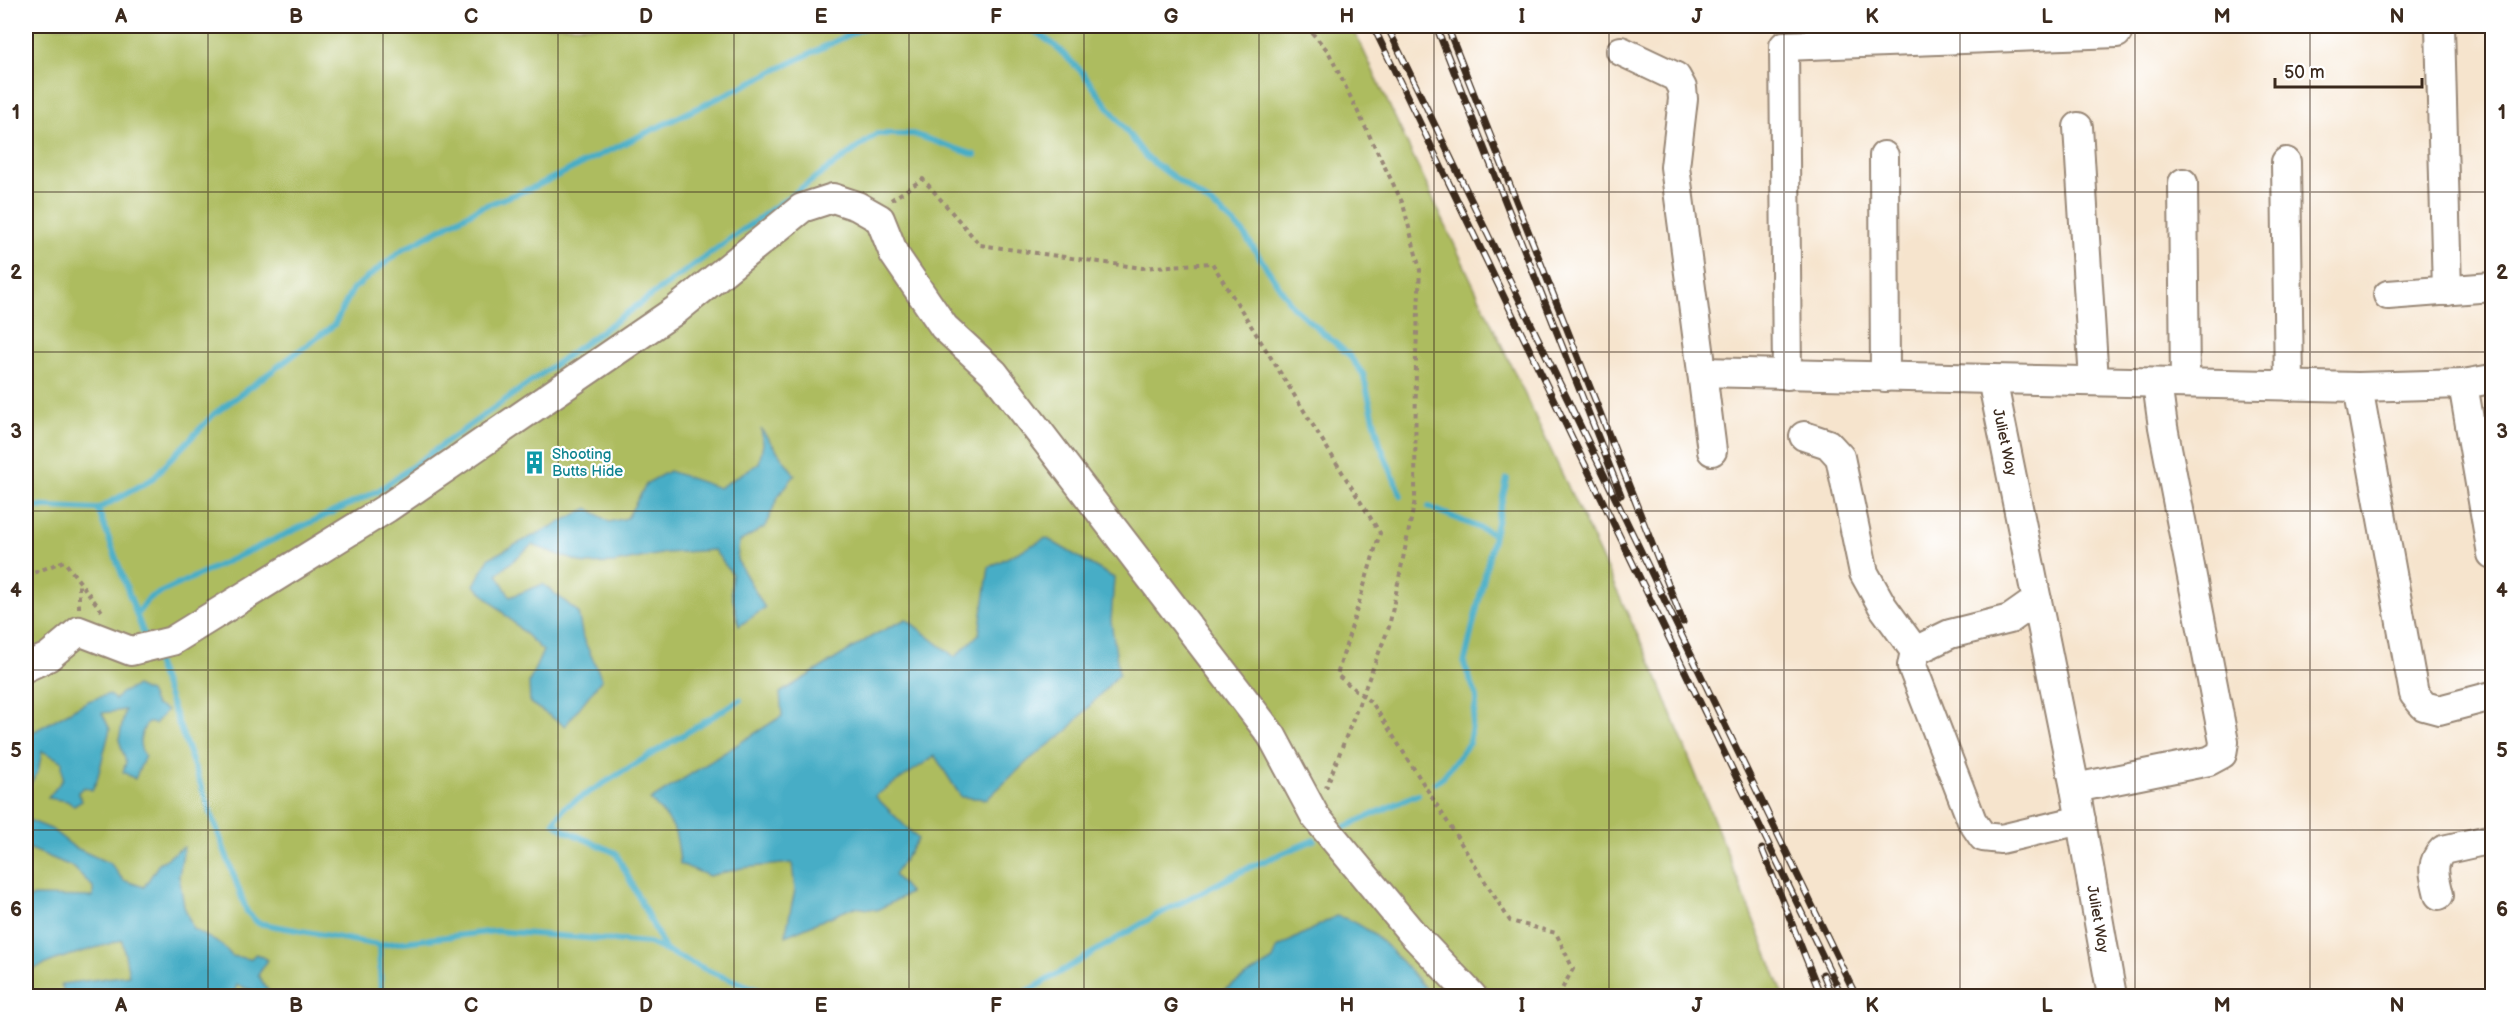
<svg xmlns="http://www.w3.org/2000/svg" width="2518" height="1022" viewBox="0 0 2518 1022" font-family="'Balsamiq Sans',sans-serif">
	<rect width="100%" height="100%" fill="#fff"/>
	<filter id="ink" filterUnits="userSpaceOnUse"><feTurbulence type="fractalNoise" baseFrequency=".0167" numOctaves="2"/><feDisplacementMap in="SourceGraphic" scale="12" xChannelSelector="R" yChannelSelector="G"/><feConvolveMatrix kernelMatrix="1 2 1 2 8 2 1 2 1" color-interpolation-filters="sRGB"/></filter>
	<filter id="wash" filterUnits="userSpaceOnUse"><feTurbulence type="fractalNoise" baseFrequency=".008" numOctaves="4" result="noise"/><feDisplacementMap in="SourceGraphic" scale="24" xChannelSelector="R" yChannelSelector="G"/><feGaussianBlur stdDeviation="1.35" result="paint"/><feColorMatrix in="noise" values="0 0 0 0 0 0 0 0 0 0 0 0 0 0 0 0 0 1.4 0 .05"/><feComposite in="paint" operator="in"/></filter>
	<g filter="url(#wash)">
		<rect width="100%" height="100%" fill="#f6e4cd"/>
		<polygon fill="#adbc5f" stroke="#74733e" stroke-width="1.5" points="26,26 1352,26 1654,670 1784,996 26,996"/>
		<g fill="#46adc6" stroke="#406c72" stroke-width="1.5">
			<polygon points="761,429 795,475 779,495 765,527 739,542 737,560 765,608 739,626 731,591 732,574 714,550 666,553 614,563 585,564 532,545 497,574 510,597 543,584 578,612 583,638 602,679 565,726 530,703 529,682 543,651 474,585 489,558 588,508 609,522 627,518 647,483 669,471 719,488 759,463 763,444"/>
			<path d="M1046,538l68,40 -3,43 8,53 -52,57 -38,29 -42,39 -26,-2 -26,-41 -60,40 43,43 -24,36 16,18 -33,17 -23,-3 -69,29 10,-46 -3,-27 -50,5 -33,8 -29,-12c-3,-35 -5,-40 -30,-64l132,-84 -2,-23 94,-58 32,-16 49,38 24,-23 10,-67z"/>
			<path d="M136,686l13,6 6,13 12,5 -12,14 -8,-2c-6,12 -11,22 -2,34l-10,23 -12,-7 3,-10 -7,-22 6,-30 -23,3 8,16 -13,51 -5,10 -8,-3 -6,5 4,9 -8,5 -7,-5 -19,-3 15,-19 -1,-18 -20,-10 -4,21 -12,18v-54l62,-35 21,-7 6,6 6,-7z"/>
			<path d="M26,819l25,10 23,18 37,17 12,16 21,7 16,-25c10,-3 14,-11 24,-15l-5,29 5,30 9,23 29,16 10,11 18,3 6,-5 12,6 -10,15 11,17 -3,4h-14l2,-5 -17,-6 -4,11h-167l-5,-12 68,-9 -7,-35 -64,19 -32,13v-72l8,-4 59,1v-10l-20,-20 -47,-20z"/>
			<path d="M1336,916c39,7 70,53 97,80h-219l59,-36 4,-12z"/>
		</g>
		<g fill="none" stroke-linecap="round" stroke-linejoin="round">
			<g stroke="#46adc6" stroke-width="6">
				<polyline points="1028,26 1054,45 1082,72 1146,157 1219,210 1242,231 1293,307 1348,354 1363,374 1380,444 1401,496"/>
				<polyline points="26,506 98,509 151,480 214,414 334,325 353,289 402,250 481,207 532,188 867,26"/>
				<polyline points="1429,507 1494,534"/>
				<polyline points="98,509 144,635"/>
				<polyline points="137,614 149,598 378,491 877,134 913,134 975,155"/>
				<polyline points="156,662 247,912 258,923 379,945 496,931 649,943 716,974 764,992 789,994 793,996"/>
				<polyline points="1435,783 1443,777 1469,743 1477,697 1464,664 1507,479"/>
				<polyline points="1345,827 1418,794"/>
				<polyline points="379,945 381,996"/>
				<polyline points="666,951 616,853 564,830 554,822 565,807 740,700"/>
				<polyline points="1016,996 1030,990 1153,917 1248,868 1314,840"/>
			</g>
		</g>
	</g>
	<g filter="url(#ink)">
		<g fill="none" stroke-linecap="round" stroke-linejoin="round">
			<defs>
				<g id="minor">
					<polyline points="2440,26 2447,291"/>
					<polyline points="1621,51 1676,77 1682,88 1683,99 1675,167 1702,372"/>
					<polyline points="2078,127 2094,381"/>
					<polyline points="1884,156 1885,377"/>
					<polyline points="2286,162 2289,386"/>
					<polyline points="2183,183 2185,383"/>
					<polyline points="2388,295 2492,287"/>
					<polyline points="1787,375 1784,46 2117,33"/>
					<polyline points="2463,384 2492,554"/>
					<polyline points="2358,387 2414,694 2424,706 2439,710 2492,696"/>
					<polyline points="1804,436 1828,444 1840,457 1864,573 1883,607 1915,651"/>
					<polyline points="1712,451 1702,372 1992,379"/>
					<polyline points="2037,600 2010,619 1950,634 1915,651 1912,666 1972,821 1983,837 2001,839 2081,820"/>
					<polyline points="26,667 48,657 79,631 131,651 172,641 387,508 676,310 802,208 833,198 857,206 880,219 894,254 944,327 994,373 1272,736 1315,816 1412,933 1472,996"/>
					<polyline points="2075,788 2209,761 2222,754 2224,742 2163,427 2157,383"/>
					<path d="M2439,895c-4,-18 -10,-31 4,-45l49,-11"/>
					<polyline points="2112,996 2075,788 1992,379 2358,387 2463,384 2492,379"/>
				</g>
			</defs>
			<use href="#minor" stroke="#988776" stroke-width="32"/>
			<g stroke="#988776" stroke-width="4" stroke-dasharray="4.5 4.5" stroke-linecap="butt">
				<polyline points="1306,26 1328,51 1403,204 1420,270 1416,354 1415,500 1389,627 1326,788"/>
				<polyline points="891,200 923,179 980,245 1142,268 1212,263 1380,533 1337,675 1373,704 1510,921 1556,933 1573,969 1558,996"/>
				<polyline points="26,576 64,561 104,614"/>
				<polyline points="79,608 79,582"/>
			</g>
			<use href="#minor" stroke="#fff" stroke-width="28"/>
			<defs>
				<g id="rail">
					<polyline points="1373,26 1842,996"/>
					<polyline points="1387,26 1856,996"/>
					<polyline points="1436,26 1621,495"/>
					<polyline points="1447,26 1683,622"/>
					<polyline points="1762,849 1821,996"/>
					<polyline points="1823,974 1832,996"/>
				</g>
			</defs>
			<use href="#rail" stroke="#3b2a1e" stroke-width="7"/>
			<use href="#rail" stroke="#fff" stroke-width="4.5" stroke-dasharray="14" stroke-linecap="butt"/>
		</g>
	</g>
	<path fill="none" stroke="#3b2a1e" stroke-width="1.5" stroke-opacity="0.55" d="M208,26v970M383,26v970M558,26v970M734,26v970M909,26v970M1084,26v970M1259,26v970M1434,26v970M1609,26v970M1784,26v970M1960,26v970M2135,26v970M2310,26v970M26,192h2466M26,352h2466M26,511h2466M26,670h2466M26,830h2466"/>
	<defs>
		<symbol id="building-bare" viewBox="-9 -9 18 18"><path d="M-4-6H4V6H1V3H-1V6H-4ZM-2.5-4.3h1.7v1.8h-1.7ZM.8-4.3h1.7v1.8H.8ZM-2.5-1h1.7V.8h-1.7ZM.8-1h1.7V.8H.8Z" fill="#0f9aa8" stroke="#fff" stroke-width="2.5" paint-order="stroke"/></symbol>
	</defs>
	<g fill-rule="evenodd">
		<use href="#building-bare" x="518" y="446" width="33" height="33"/>
	</g>
	<g text-anchor="middle" stroke-width="4.5" stroke-linejoin="round" paint-order="stroke">
		<g font-size="15" fill="#3b2a1e" stroke="#fff">
			<text transform="translate(2005 442) rotate(78)" y="5">Juliet Way</text>
			<text transform="translate(2098 919) rotate(80)" y="5">Juliet Way</text>
		</g>
		<g font-size="15" fill="#0d838f" stroke="#fff" text-anchor="start">
			<text x="552" y="459">Shooting<tspan x="552" dy="17">Butts Hide</tspan></text>
		</g>
	</g>
	<rect width="2518" height="1022" fill="none" stroke="#fff" stroke-width="66"/>
	<path d="M2275 78v9h147v-9" fill="none" stroke="#3b2a1e" stroke-width="3"/>
	<text x="2284" y="78" font-size="18" fill="#3b2a1e" stroke="#ffffff" stroke-width="4.5" paint-order="stroke">50 m</text>
	<rect x="33" y="33" width="2452" height="956" fill="none" stroke="#3b2a1e" stroke-width="2"/>
	<g font-size="20" text-anchor="middle" font-weight="bold" fill="#3b2a1e">
		<text x="121" y="23">A</text>
		<text x="296" y="23">B</text>
		<text x="471" y="23">C</text>
		<text x="646" y="23">D</text>
		<text x="821" y="23">E</text>
		<text x="996" y="23">F</text>
		<text x="1171" y="23">G</text>
		<text x="1347" y="23">H</text>
		<text x="1522" y="23">I</text>
		<text x="1697" y="23">J</text>
		<text x="1872" y="23">K</text>
		<text x="2047" y="23">L</text>
		<text x="2222" y="23">M</text>
		<text x="2397" y="23">N</text>
		<text x="16" y="119">1</text>
		<text x="2502" y="119">1</text>
		<text x="16" y="279">2</text>
		<text x="2502" y="279">2</text>
		<text x="16" y="438">3</text>
		<text x="2502" y="438">3</text>
		<text x="16" y="597">4</text>
		<text x="2502" y="597">4</text>
		<text x="16" y="757">5</text>
		<text x="2502" y="757">5</text>
		<text x="16" y="916">6</text>
		<text x="2502" y="916">6</text>
		<text x="121" y="1012">A</text>
		<text x="296" y="1012">B</text>
		<text x="471" y="1012">C</text>
		<text x="646" y="1012">D</text>
		<text x="821" y="1012">E</text>
		<text x="996" y="1012">F</text>
		<text x="1171" y="1012">G</text>
		<text x="1347" y="1012">H</text>
		<text x="1522" y="1012">I</text>
		<text x="1697" y="1012">J</text>
		<text x="1872" y="1012">K</text>
		<text x="2047" y="1012">L</text>
		<text x="2222" y="1012">M</text>
		<text x="2397" y="1012">N</text>
	</g>
</svg>
